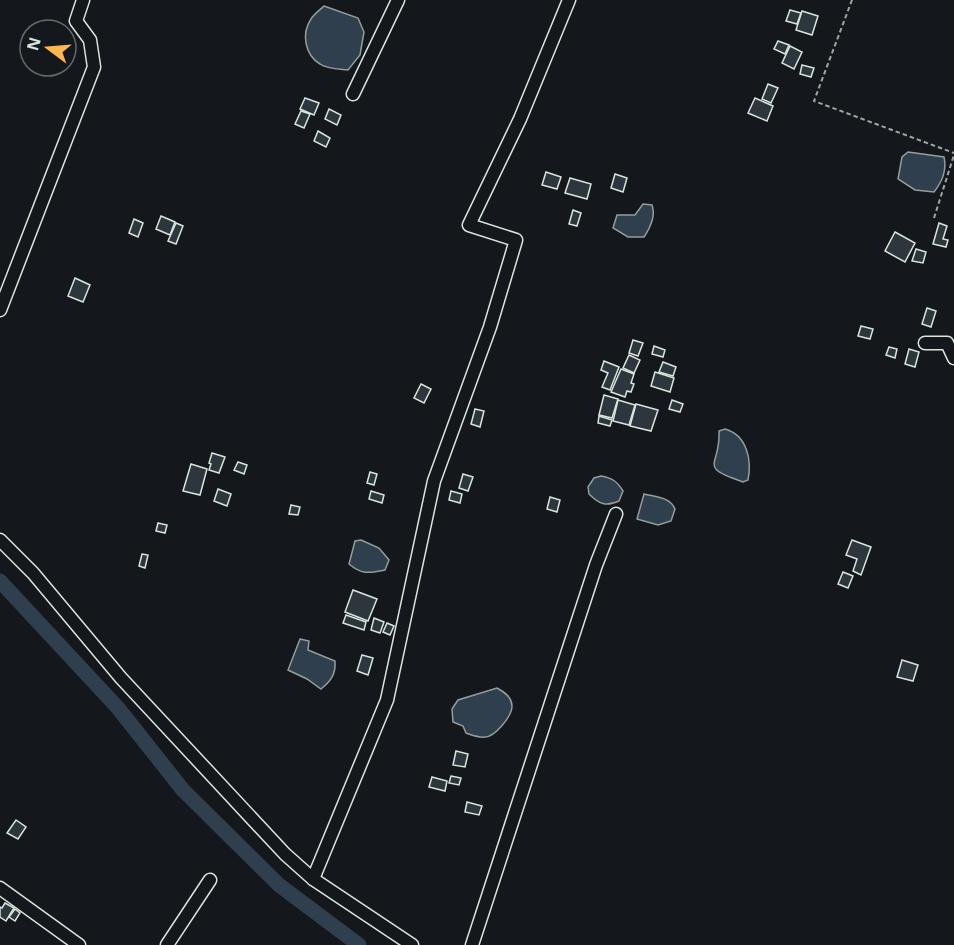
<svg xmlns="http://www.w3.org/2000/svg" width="954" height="945" viewBox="0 0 954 945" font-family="'Noto Sans',sans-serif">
	<rect width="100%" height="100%" fill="#14181c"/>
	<g fill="#2f3f4d" stroke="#939e99" stroke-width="1.5">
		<path d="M324,6l34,12 6,14 -4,23 -12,15c-8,-1 -21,-1 -28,-6 -15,-9 -19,-30 -9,-45 3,-5 9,-9 13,-13z"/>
		<path d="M908,152l36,5c3,13 -2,25 -10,35l-19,-2 -17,-11 4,-22z"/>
		<path d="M643,204l9,1c4,11 -2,23 -8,32h-16l-15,-9 4,-13h18z"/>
		<path d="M725,429c22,6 27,31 23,51l-5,2c-47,-16 -22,-15 -24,-51z"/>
		<path d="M601,476c11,2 16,5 22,15l-4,10c-13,6 -20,3 -30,-7l-1,-7 6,-9z"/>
		<path d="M644,494c12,3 26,3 31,15l-4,12 -13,4 -21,-6z"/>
		<path d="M361,540l18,8 10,12 -4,10c-16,3 -23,5 -36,-6l6,-23z"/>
		<path d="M300,639l9,2 -1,9 27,11c1,13 -4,20 -14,28l-14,-10 -19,-9z"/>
		<path d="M497,688c7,4 15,9 15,18 0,10 -17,31 -27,31 -6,1 -13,-2 -19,-4l-3,-7 -10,-4 -1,-13 6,-9z"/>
	</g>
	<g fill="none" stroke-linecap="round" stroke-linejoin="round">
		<polyline stroke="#2f3f4d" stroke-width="15" points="0,581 118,708 183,790 279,885 359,945"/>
	</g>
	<g fill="#2c363c" stroke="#d8e6dc" stroke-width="1.5">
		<polygon points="790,10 801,13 797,24 786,21"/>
		<polygon points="802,11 818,16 812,35 796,30"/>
		<polygon points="778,41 789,45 785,54 774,49"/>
		<polygon points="790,46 802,52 794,69 782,63"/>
		<polygon points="802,65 814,68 811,77 800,74"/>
		<polygon points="768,84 778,88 771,103 762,99"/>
		<polygon points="305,98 319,103 314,115 300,109"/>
		<polygon points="755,98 773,106 767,121 748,113"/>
		<polygon points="329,109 341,115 337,125 325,119"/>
		<polygon points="301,111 310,114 304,128 295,124"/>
		<polygon points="318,131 330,138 326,147 314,141"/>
		<polygon points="546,172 561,177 557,189 542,185"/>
		<polygon points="615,174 627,178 623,192 611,188"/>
		<polygon points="570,178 591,184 587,199 565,193"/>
		<polygon points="573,210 581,213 577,226 569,224"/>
		<polygon points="161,216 175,222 170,235 156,229"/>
		<polygon points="134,219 143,223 138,237 129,233"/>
		<polygon points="176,223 183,226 176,244 168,241"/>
		<polygon points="939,223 947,226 943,239 948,240 946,247 933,244"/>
		<polygon points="895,232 915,243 905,262 885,251"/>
		<polygon points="916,249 926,252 923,263 912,261"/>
		<polygon points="75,278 90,285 83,302 68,296"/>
		<polygon points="927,308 936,311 931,327 922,324"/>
		<polygon points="861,326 873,329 870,339 858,336"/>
		<polygon points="633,340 643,343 638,356 629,353"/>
		<polygon points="654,346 665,350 663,357 652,354"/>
		<polygon points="889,347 897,349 895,358 886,355"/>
		<polygon points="909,349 919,352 915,367 905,364"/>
		<polygon points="629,355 640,360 634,373 623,368"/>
		<polygon points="604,361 619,367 610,390 602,387 608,373 601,370"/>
		<polygon points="663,362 676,367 673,376 659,372"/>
		<polygon points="621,369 634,374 631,383 634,384 631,392 627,391 625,397 611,392"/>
		<polygon points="655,372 674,378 670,392 651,386"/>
		<polygon points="421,384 431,389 424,403 414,398"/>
		<polygon points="604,395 618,399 612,418 599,415"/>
		<polygon points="618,400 635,405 629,425 613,421"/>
		<polygon points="672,400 683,404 680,412 669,409"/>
		<polygon points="636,404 658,410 651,431 630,426"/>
		<polygon points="475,409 484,411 480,427 471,424"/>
		<polygon points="599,416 612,420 610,426 598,423"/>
		<polygon points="212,453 225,457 219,473 209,470 211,464 209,463"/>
		<polygon points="238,462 247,465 244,474 234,470"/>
		<polygon points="191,464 207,469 200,495 183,491"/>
		<polygon points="370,472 377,474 374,485 367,483"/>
		<polygon points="463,474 473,477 468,491 459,488"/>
		<polygon points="218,489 231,494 227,506 214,501"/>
		<polygon points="371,491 384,495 382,503 369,499"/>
		<polygon points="451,491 462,494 460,503 449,500"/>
		<polygon points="550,497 560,500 557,512 547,509"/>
		<polygon points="291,505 300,507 298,515 289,514"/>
		<polygon points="158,523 167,525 165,533 156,531"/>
		<polygon points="852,540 871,547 861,575 853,571 857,559 846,555"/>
		<polygon points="142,554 148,555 145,568 139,566"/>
		<polygon points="843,572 853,576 848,588 838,584"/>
		<polygon points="353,590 377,599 368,621 345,612"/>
		<polygon points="346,615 366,622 364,630 343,623"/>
		<polygon points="374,618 384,622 380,633 371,630"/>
		<polygon points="387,623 394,626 390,635 383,632"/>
		<polygon points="362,655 373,658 368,675 357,671"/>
		<polygon points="902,660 918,665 913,681 897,677"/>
		<polygon points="456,751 468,754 465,767 453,765"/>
		<polygon points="451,776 461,778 459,785 449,783"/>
		<polygon points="432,777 447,781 445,791 429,787"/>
		<polygon points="467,802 482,806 479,815 465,812"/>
		<polygon points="16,820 26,827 18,839 7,833"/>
		<polygon points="5,903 14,908 6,921 0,917 0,907 2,908"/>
		<polygon points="15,909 20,913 15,921 9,917"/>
	</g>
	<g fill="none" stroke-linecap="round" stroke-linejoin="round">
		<defs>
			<g id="minor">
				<polyline points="353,94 398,0"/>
				<polyline points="0,310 94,67 90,40 76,21 83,0"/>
				<polyline points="925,343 947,343 954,358"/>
				<polyline points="0,540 33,573 121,678 285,854 313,879 412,945"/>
				<polyline points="313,879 387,700 434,481 490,327 516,240 469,225 520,119 569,0"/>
				<polyline points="0,888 79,945"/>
				<polyline points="167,945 210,880"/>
				<polyline points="472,945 596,565 616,514"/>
			</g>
		</defs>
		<use href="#minor" stroke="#d8e6dc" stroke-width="15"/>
		<g stroke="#9da8a2" stroke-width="2" stroke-dasharray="4.5 3" stroke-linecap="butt">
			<polyline points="852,0 814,101 954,153"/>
			<polyline points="934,218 954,155"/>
		</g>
		<use href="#minor" stroke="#14181c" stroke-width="12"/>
	</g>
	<g transform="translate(48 48) rotate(286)"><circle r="28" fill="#14181c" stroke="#626a69" stroke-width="1.5"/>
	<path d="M0-4.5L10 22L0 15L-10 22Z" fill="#ffb74d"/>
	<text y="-9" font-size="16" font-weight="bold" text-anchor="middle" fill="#d8e6dc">N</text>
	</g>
</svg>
